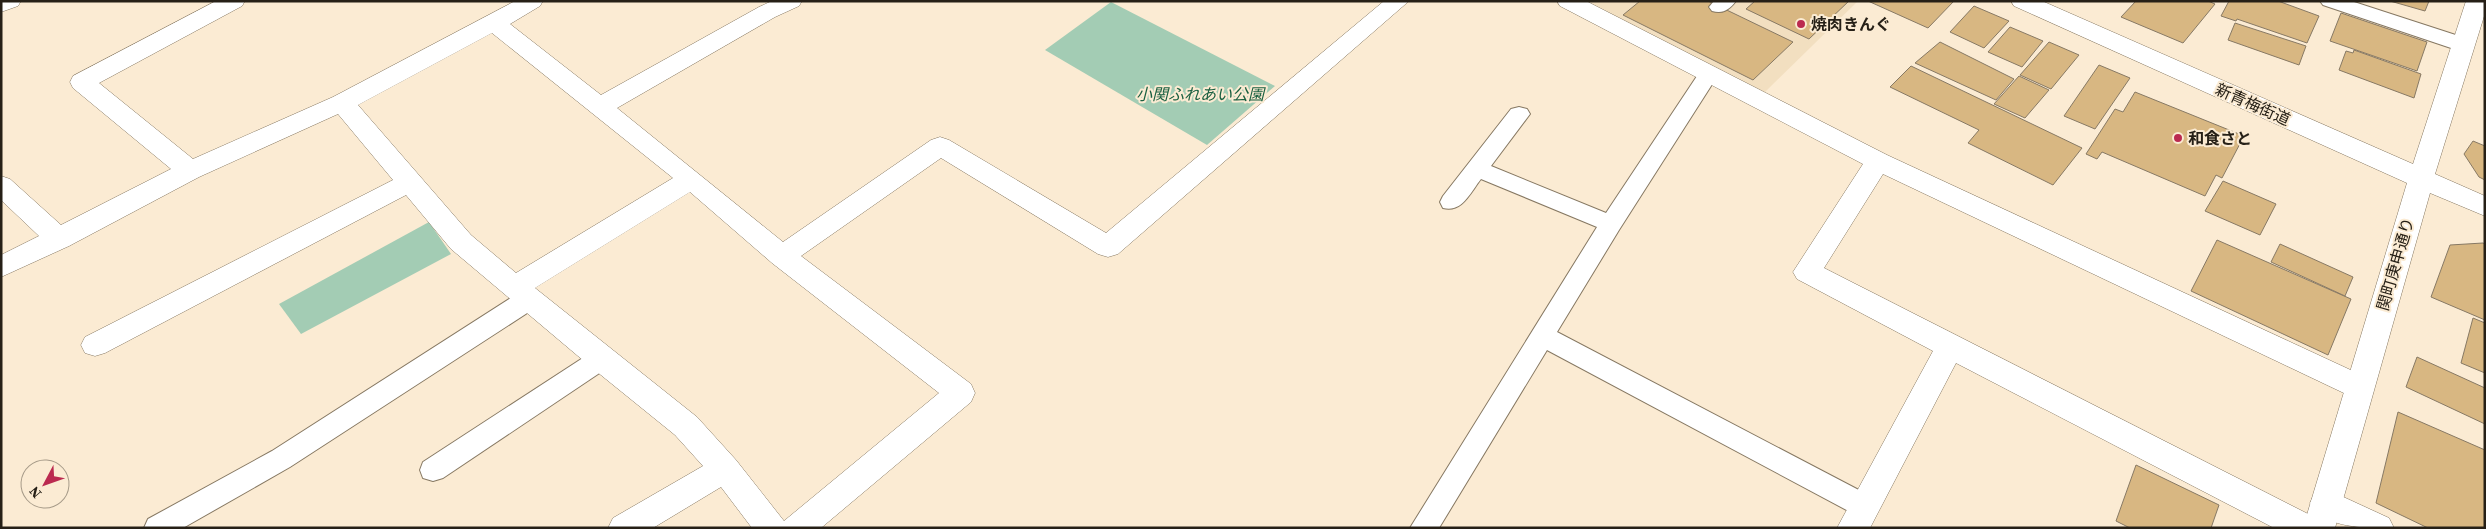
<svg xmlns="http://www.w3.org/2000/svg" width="2486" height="529" viewBox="0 0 2486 529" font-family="'Source Serif 4','Noto Sans JP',serif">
	<rect width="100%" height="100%" fill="#fbebd3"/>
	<polygon fill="#f2dfc0" points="1588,1 1858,1 1765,92 1712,68"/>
	<g fill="#a3ccb4">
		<polygon points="1111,2 1275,86 1207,145 1045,50"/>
		<polygon points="429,222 451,254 301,334 279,304"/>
	</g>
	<g fill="#d8b782" stroke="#877964">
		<polygon points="1640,1 1708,1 1793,42 1753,80 1623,15"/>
		<polygon points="1755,1 1849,1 1809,39 1746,9"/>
		<polygon points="1868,1 1954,1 1928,28"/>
		<polygon points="2136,1 2208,1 2215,4 2183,43 2121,17"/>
		<polygon points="2229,1 2278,1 2319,16 2307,43 2237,19 2236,21 2221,16"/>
		<polygon points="2390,1 2429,1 2425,11"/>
		<polygon points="1974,6 2009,21 1984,48 1950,32"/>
		<polygon points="2341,13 2427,42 2417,71 2330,41"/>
		<polygon points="2235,23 2306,46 2299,65 2228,40"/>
		<polygon points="2010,27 2043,41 2022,67 1988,52"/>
		<polygon points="1940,42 2014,79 1996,100 1915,63"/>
		<polygon points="2049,42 2079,55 2051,89 2020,75"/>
		<polygon points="2354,50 2421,74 2414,98 2339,70 2346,51 2353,53"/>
		<polygon points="2099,65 2130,78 2095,129 2064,116"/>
		<polygon points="1911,66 2082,148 2053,185 1968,143 1979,130 1890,87"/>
		<polygon points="2019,76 2049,90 2025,118 1994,104"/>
		<polygon points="2135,92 2244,136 2222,178 2216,175 2205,196 2102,152 2097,159 2086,154 2115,109 2123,112"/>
		<polygon points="2473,141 2485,146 2485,180 2479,177 2464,154"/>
		<polygon points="2223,181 2276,204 2260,235 2205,211"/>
		<polygon points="2217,240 2351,299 2328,355 2191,291"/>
		<polygon points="2483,243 2485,244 2485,320 2431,297 2450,245"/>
		<polygon points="2280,244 2353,277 2345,296 2271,262"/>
		<polygon points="2473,318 2485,323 2485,373 2461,363"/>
		<polygon points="2417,357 2485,388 2485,424 2406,387"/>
		<polygon points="2398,412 2485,450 2485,528 2428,528 2376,503"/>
		<polygon points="2136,465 2219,505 2211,528 2130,528 2116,521"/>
	</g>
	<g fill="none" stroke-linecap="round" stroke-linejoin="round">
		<defs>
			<g id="lane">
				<path d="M1714,1h22c-7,9 -13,13 -24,10l-3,-4z"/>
				<polygon points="2320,1 2351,1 2471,40 2474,45 2471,50 2464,51 2457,50 2323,5"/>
				<path d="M1708,68l7,2 3,5 -99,155 -62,102 317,166 4,8 -4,8 -10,4 -10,-4 -307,-164 -108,178h-29l187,-301 -116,-48c-11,14 -19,34 -38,29l-3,-6 3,-6 68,-87 8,-2 8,2 3,5 -39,52 115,47 95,-143z"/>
				<polygon points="529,290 538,292 541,299 538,306 290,467 183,528 144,528 148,519 272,451 520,292"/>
				<polygon points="601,349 610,352 614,359 610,366 443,478 433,481 423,478 420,470 423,462 592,352"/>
			</g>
			<g id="street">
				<polygon points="1,1 21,1 18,6 1,12"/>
				<path d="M216,1h29l-3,5 -143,77 94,76 140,-62 182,-96h28l-3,5 -30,18 91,71 158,-88 13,-6h30l-3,5 -24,11 -158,91 166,134 148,-102 9,-3 9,3 157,93 278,-232h25l-291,253 -10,3 -10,-3 -157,-96 -140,98 170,128 4,9 -4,9 -150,126h-69l-31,-41 -68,41h-45l5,-10 90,-52 -28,-31 -84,-68 -140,-118 -45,-54 -301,158 -10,3 -10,-3 -4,-8 4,-8 308,-157 -55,-66 -139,63 -130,69 -68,31v-22l38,-19 -38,-36v-24l9,3 51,46 110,-56 -98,-81 -3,-6 3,-6zM492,33l181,145 -157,95 -45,-38 -113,-130zM690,192l82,71 167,130 -155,128 -48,-61 -39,-43 -162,-129z"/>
				<polygon points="1557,1 1586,1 1887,155 2370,379 2374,387 2370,395 2359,399 2348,395 1883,174 1824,268 2316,518 2321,528 2274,528 1956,363 1870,528 1837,528 1933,351 1797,279 1793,272 1863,164 1560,6"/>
				<path d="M2326,489l63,29 5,10c-28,0 -70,1 -84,-25l5,-10z"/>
			</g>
			<polygon id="secondary" points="2011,1 2042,1 2413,164 2466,1 2485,1 2485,13 2435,174 2485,196 2485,216 2430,193 2335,528 2303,528 2407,183 2014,6"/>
		</defs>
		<use href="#lane" stroke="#867862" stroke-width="2"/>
		<use href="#street" stroke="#867862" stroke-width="1"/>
		<use href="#secondary" stroke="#867862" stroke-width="1"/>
		<use href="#lane" fill="#fff" fill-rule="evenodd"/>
		<use href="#street" fill="#fff" fill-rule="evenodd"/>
		<use href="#secondary" fill="#fff" fill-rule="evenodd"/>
	</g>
	<g fill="#bb2a50" stroke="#fbebd3" stroke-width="2">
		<circle cx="1801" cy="24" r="5"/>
		<circle cx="2178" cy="138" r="5"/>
	</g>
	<g text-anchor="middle" stroke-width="4" stroke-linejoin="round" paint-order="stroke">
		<g font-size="16" font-weight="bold" fill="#262017" stroke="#fbebd3" text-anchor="start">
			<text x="1811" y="30">焼肉きんぐ</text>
			<text x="2188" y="144">和食さと</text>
		</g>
		<g font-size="16" font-style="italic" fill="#1a6041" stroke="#fbebd3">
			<text x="1200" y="100">小関ふれあい公園</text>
		</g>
		<g font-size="16" fill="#262017" stroke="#fbebd3">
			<text transform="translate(2253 104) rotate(24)" y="6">新青梅街道</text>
			<text transform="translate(2395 264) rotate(-74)" y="6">関町庚申通り</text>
		</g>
	</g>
	<rect width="2486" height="529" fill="none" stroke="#262017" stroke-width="5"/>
	<g transform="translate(45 484) rotate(229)"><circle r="24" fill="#fbebd3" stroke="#a69a88"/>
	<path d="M0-4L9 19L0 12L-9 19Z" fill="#bb2a50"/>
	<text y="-8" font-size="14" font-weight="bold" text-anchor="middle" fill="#262017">N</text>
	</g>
</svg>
